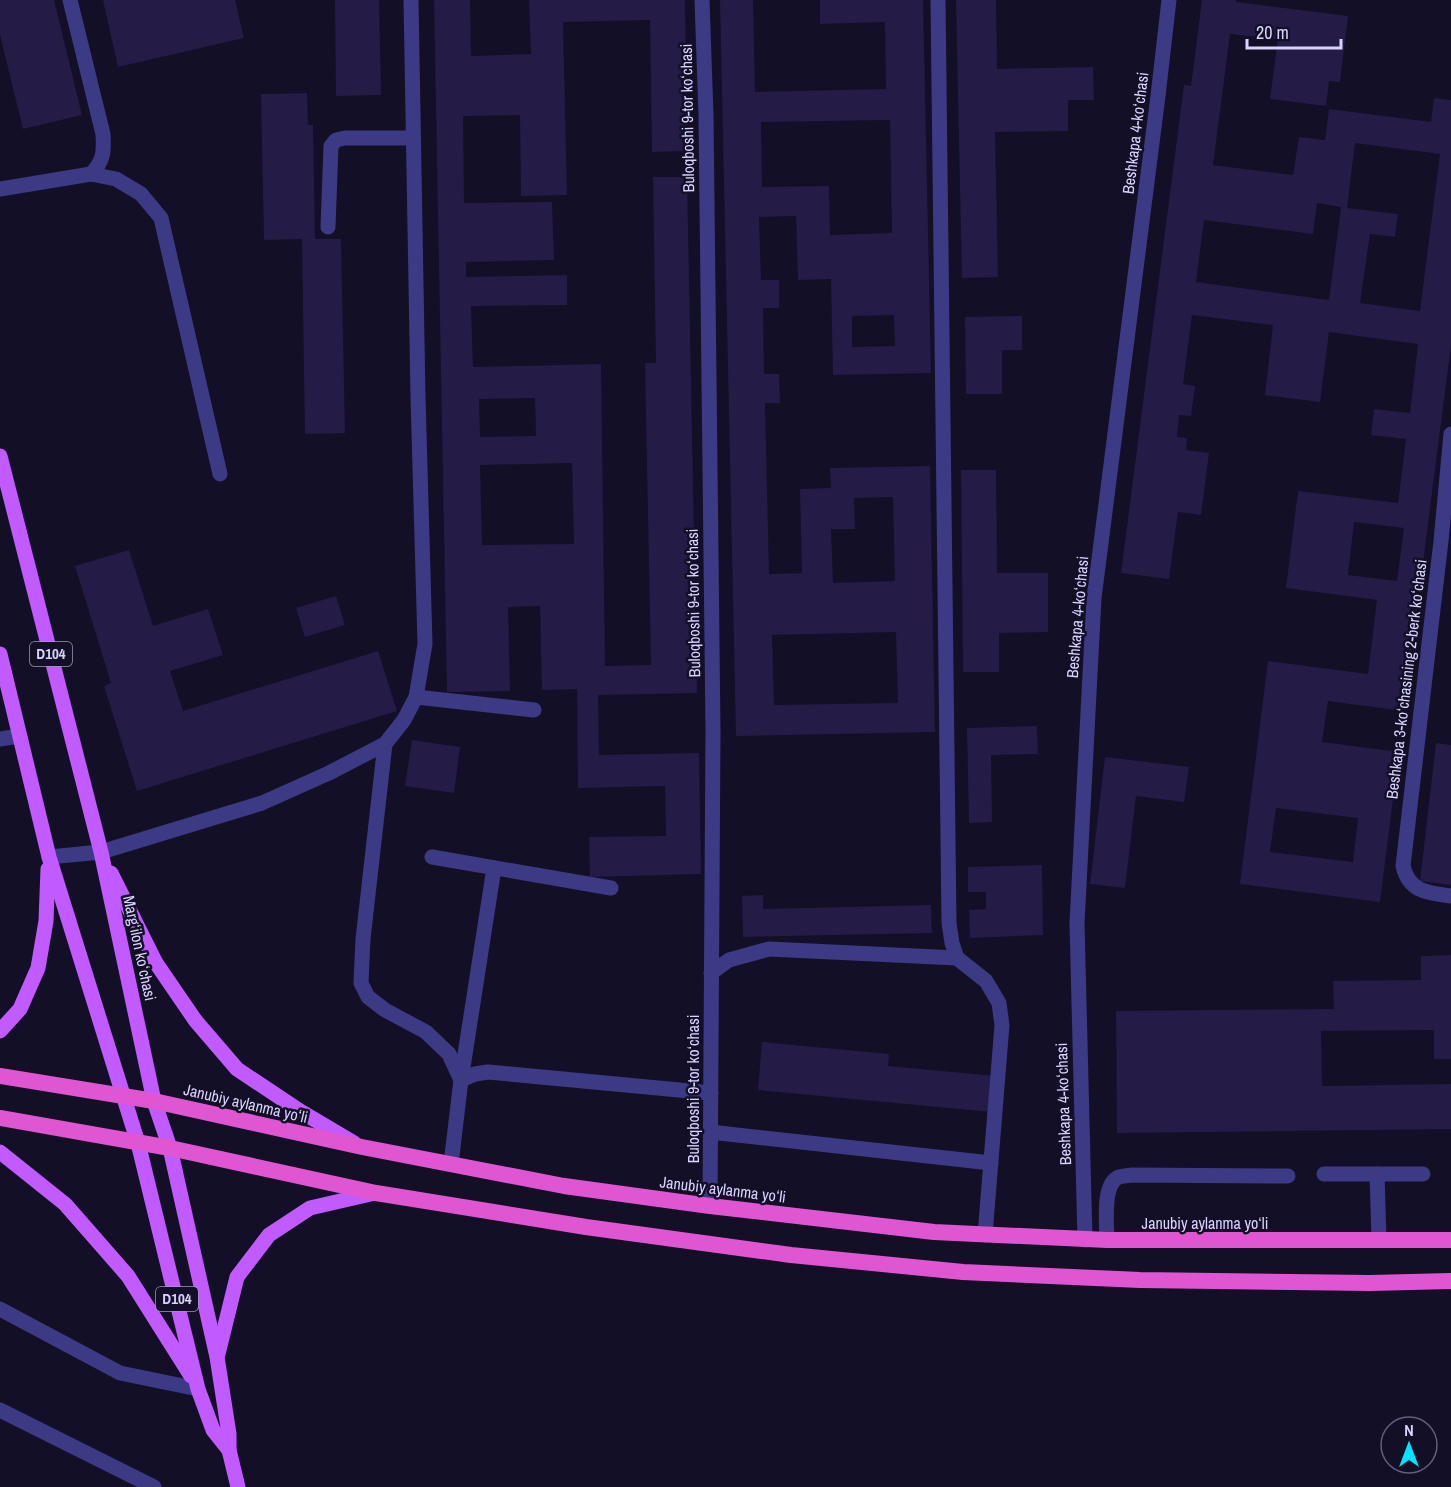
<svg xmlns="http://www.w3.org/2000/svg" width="1451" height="1487" viewBox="0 0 1451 1487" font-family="'Archivo Narrow',sans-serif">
	<rect width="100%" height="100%" fill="#130f26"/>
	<g fill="#241b47" fill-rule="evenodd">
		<polygon points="0,0 54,0 82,115 23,129 0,35"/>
		<polygon points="103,0 235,0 244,38 118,67"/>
		<polygon points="335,0 379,0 381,95 336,96"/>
		<path d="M434,0h36l1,56 60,-2 -2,-54h156l2,151 -35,1 -2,-132 -87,2 4,173 -46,1 -1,-81 -57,1 1,87 88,-1 2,58 -88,2v15l101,-2v30l-96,1 2,61 128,-3 4,302 46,-1 -6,-302h11l-3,-186h34l10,516 -99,2 1,60 100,-2 2,121 -111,3 -1,-40 77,-1 -1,-50 -87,2 -1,-99 -35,1 -2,-84 -32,1 2,84 -63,1zM535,398l1,38 -56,1 -1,-38zM572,463l2,81 -92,1 -2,-80z"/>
		<path d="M720,0h33l2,92 131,-3 -1,-67 -65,2v-24h103l8,373 -98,2 -2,-96 -33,1 -2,-64 -37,1 2,63h18v28h-16l1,66h15l1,29h-15l4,171 33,-1 -2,-84 31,-1 -1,-20 100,-2 5,266 -199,4zM890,120l2,113 -62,2 -1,-49 -67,1 -1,-65zM894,315l1,31 -43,1v-31zM893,497l2,84 -62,2 -2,-54h24l-1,-31zM896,632l2,71 -124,2 -2,-70z"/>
		<polygon points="956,0 996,0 997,69 1093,67 1094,100 1068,100 1068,131 995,132 998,277 962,278"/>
		<path d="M1202,0h34v2l112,14 -8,66 -11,-1 -3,25 -56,-7 8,-60 -48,-5 -17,131 80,10 6,-38 26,3 4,-31 102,13 3,-24 17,2v245l-47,366 -76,-10 -6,41 77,10 -19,150 -140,-18 28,-223 100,13 9,-74 -91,-12 12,-97 100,12 8,-64 -35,-4 3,-26 36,4 8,-69 -89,-12 -9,70 -55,-7 8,-70 -81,-10 -9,69 12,2 -4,30 -12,-1 -2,22 10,1 -1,12 23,3 -8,62 -23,-3 -9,67 -48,-6 63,-488 7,1zM1355,143l85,11 -20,157 -60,-8 10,-69 25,3 3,-23 -51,-6zM1317,203l24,4 -12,93 -133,-18 8,-62 109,14zM1354,522l50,6 -7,53 -49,-6zM1276,808l82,10 -5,44 -83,-10z"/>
		<polygon points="307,93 308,125 313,125 315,239 341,239 345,433 305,434 302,239 264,240 261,94"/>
		<polygon points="1022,316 1022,350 1002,350 1002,394 966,394 965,317"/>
		<polygon points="961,470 996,470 997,573 1048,573 1048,632 999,633 999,672 963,672"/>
		<polygon points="129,550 153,626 208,609 223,655 170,671 183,711 378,651 397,711 137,791 104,686 111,683 75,566"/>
		<polygon points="336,596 345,625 305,637 296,608"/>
		<polygon points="1037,726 1038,754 991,755 992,822 969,823 967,728"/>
		<polygon points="412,740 460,747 454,793 405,786"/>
		<polygon points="1436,743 1451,745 1451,885 1420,881"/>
		<polygon points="1105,757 1189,767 1184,802 1136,796 1125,888 1090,884"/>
		<polygon points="1042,865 1043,935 970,938 969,910 986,909 986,892 968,892 968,867"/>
		<polygon points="763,895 763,909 931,905 932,933 743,937 742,896"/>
		<polygon points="1451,955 1451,1059 1434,1059 1434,1030 1321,1031 1322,1086 1451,1084 1451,1129 1117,1133 1116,1011 1334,1009 1333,981 1421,980 1421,956"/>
		<polygon points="762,1042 889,1054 888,1066 995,1076 992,1112 758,1090"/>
	</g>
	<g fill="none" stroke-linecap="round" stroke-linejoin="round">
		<g stroke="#3d3a85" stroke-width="15">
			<path d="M70,0l33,134c1,17 1,27 -12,40"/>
			<polyline points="0,189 91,174 116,179 141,194 161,218 220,474"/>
			<polyline points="328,227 331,146 336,140 345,138 413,138"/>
			<polyline points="416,697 534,710"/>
			<polyline points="0,739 19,736"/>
			<polyline points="432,857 611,888"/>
			<polyline points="711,973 729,960 769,949 957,958"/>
			<polyline points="461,1080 475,1074 488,1072 711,1093"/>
			<polyline points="461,1080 494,868"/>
			<polyline points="710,1132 991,1163"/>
			<polyline points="1324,1174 1423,1174"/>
			<polyline points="1377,1174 1379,1240"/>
			<path d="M1107,1240c0,-15 -5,-53 10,-62 3,-2 9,-2 14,-3l157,1"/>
			<polyline points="0,1309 120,1373 198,1389"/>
			<polyline points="0,1410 154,1487"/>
		</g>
		<g stroke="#3d3a85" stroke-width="15">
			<polyline points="702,0 706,115 713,731 710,1206"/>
			<polyline points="938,0 949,923 952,943 957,958 986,981 999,1003 1002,1025 985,1235"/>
			<path d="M1451,434l-10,107 -38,325c6,26 25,27 48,30"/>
			<polyline points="385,744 363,939 361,983 368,997 385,1010 426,1032 449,1054 461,1080 451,1164"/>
			<polyline points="49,857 101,852 262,803 329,773 385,744 404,720 416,697 425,644 418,397 411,0"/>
			<polyline points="1085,1240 1077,923 1094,598 1158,96 1169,0"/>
		</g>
		<g stroke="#c25bff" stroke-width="15">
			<polyline points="0,456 101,852 154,1101 170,1148 217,1357 229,1434 229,1450 238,1487"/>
			<polyline points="0,654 49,857 138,1143 198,1389 213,1430 229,1450"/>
			<polyline points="111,873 156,963 195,1020 237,1069 300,1111 354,1143"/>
			<polyline points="0,1031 20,1009 38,968 46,921 48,869"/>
			<polyline points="0,1152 65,1204 128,1276 191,1376"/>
			<polyline points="218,1354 237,1277 269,1235 310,1208 375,1193"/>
		</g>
		<g stroke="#e055d1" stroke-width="16">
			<polyline points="0,1076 154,1101 362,1147 564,1186 710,1206 934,1232 1107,1240 1451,1240"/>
			<polyline points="0,1118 170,1148 376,1193 586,1227 791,1255 963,1272 1140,1280 1370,1283 1451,1281"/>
		</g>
	</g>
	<g text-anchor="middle" stroke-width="5" stroke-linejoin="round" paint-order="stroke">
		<g fill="#130f26" stroke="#9e99be" stroke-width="1.5">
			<rect x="30" y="642" width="42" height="24" rx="4.5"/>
			<rect x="156" y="1287" width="42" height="24" rx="4.5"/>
		</g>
		<g font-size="15" font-weight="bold" fill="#d9d4ff">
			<text x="51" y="659">D104</text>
			<text x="177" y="1304">D104</text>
		</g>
		<g font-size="16" fill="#d9d4ff" stroke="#130f26">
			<text transform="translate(687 118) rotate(-91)" y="6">Buloqboshi 9-tor koʻchasi</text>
			<text transform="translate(1135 133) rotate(-83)" y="6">Beshkapa 4-koʻchasi</text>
			<text transform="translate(693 603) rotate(-91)" y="6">Buloqboshi 9-tor koʻchasi</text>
			<text transform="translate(1077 617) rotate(-85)" y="6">Beshkapa 4-koʻchasi</text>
			<text transform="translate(1406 679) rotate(-83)" y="6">Beshkapa 3-koʻchasining 2-berk koʻchasi</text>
			<text transform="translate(140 948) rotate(78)" y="6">Margʻilon koʻchasi</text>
			<text transform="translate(693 1089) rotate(-90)" y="6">Buloqboshi 9-tor koʻchasi</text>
			<text transform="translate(246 1103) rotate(13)" y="6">Janubiy aylanma yoʻli</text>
			<text transform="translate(1063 1104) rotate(-92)" y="6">Beshkapa 4-koʻchasi</text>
			<text transform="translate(723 1189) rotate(7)" y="6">Janubiy aylanma yoʻli</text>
			<text x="1205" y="1229">Janubiy aylanma yoʻli</text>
		</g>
	</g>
	<g transform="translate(1409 1445)"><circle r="28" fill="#130f26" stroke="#625e7d" stroke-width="1.5"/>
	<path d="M0-4.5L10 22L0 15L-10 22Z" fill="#00e5ff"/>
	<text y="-9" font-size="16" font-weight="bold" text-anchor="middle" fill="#d9d4ff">N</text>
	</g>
	<path d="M1247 39v9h94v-9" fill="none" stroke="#d9d4ff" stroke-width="3"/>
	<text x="1256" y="39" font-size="18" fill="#d9d4ff" stroke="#130f26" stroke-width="4.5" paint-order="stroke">20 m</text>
</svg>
